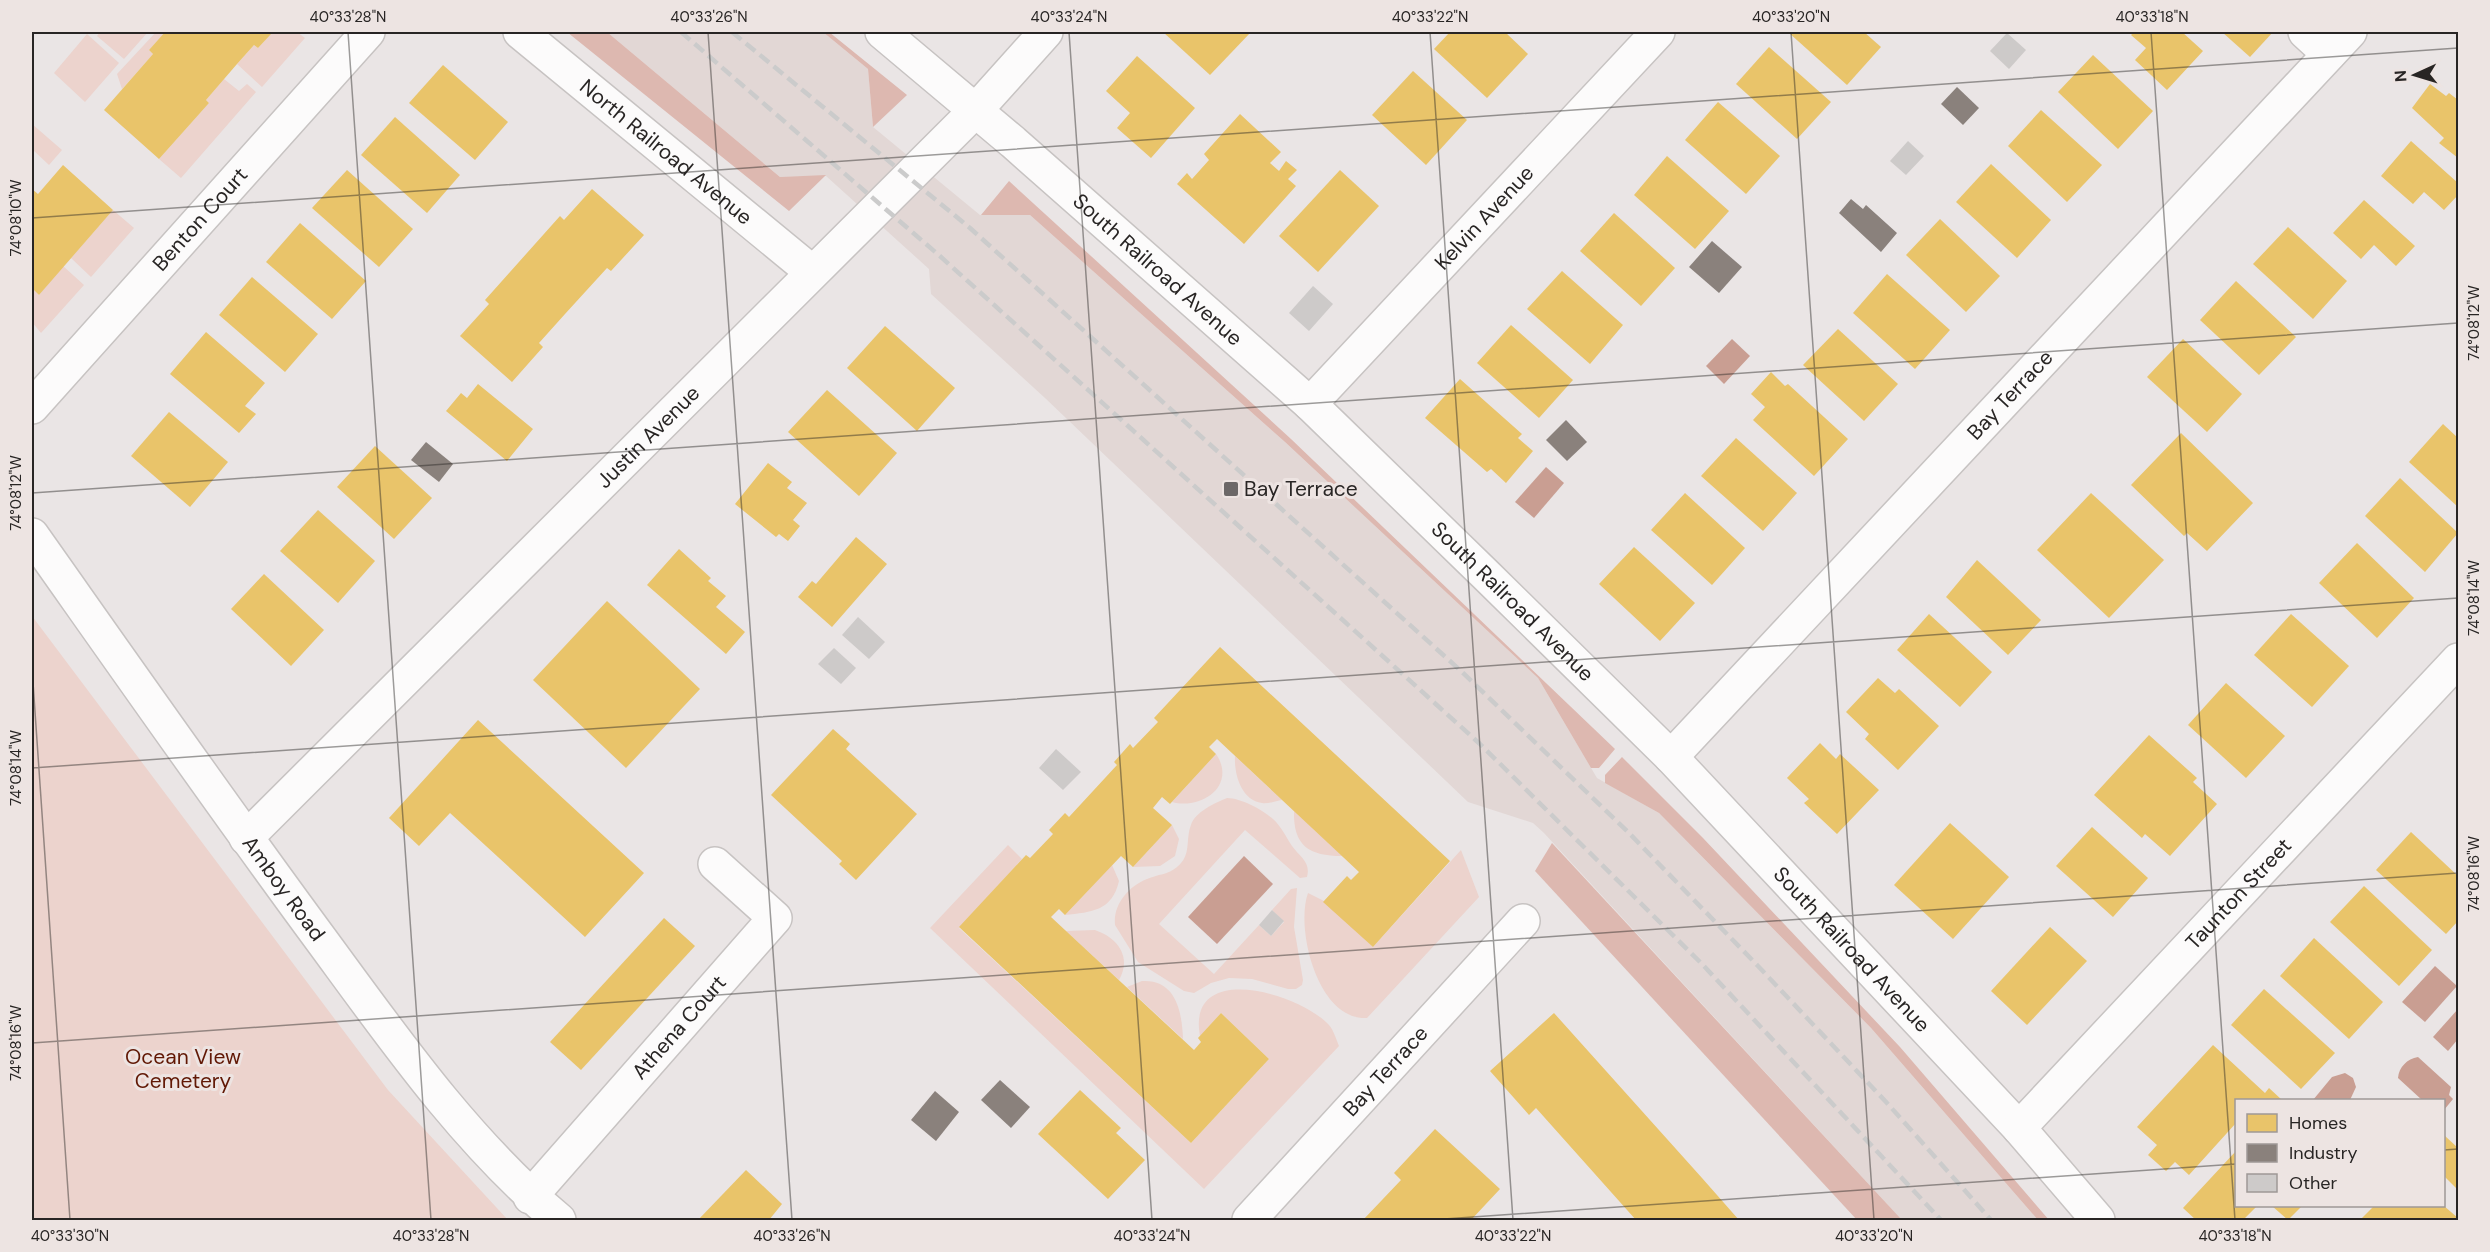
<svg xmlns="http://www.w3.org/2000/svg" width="2490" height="1252" viewBox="0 0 2490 1252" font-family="'DM Sans',sans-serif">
	<rect width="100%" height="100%" fill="#eae5e5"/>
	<polygon fill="#e2d7d5" points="607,32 823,32 868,69 873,127 980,215 1030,215 1285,442 1538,678 1597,778 1659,813 1871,1028 2038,1220 1902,1220 1544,833 1533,823 1468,802 1045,398 931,294 929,269 826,176 780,177"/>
	<g fill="#ecd3cd">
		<polygon points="100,32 148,32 124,59 97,36"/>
		<polygon points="156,32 165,32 149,50 153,54 122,89 117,74"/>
		<polygon points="273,32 297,32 305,38 262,87 237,64 254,45 258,48"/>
		<polygon points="87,34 119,63 85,102 54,73"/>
		<polygon points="224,79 239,91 247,84 256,92 181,178 159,159 209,103 206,100"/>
		<polygon points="32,124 62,150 49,165 32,149"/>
		<polygon points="113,210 134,228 91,277 71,258"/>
		<polygon points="63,266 84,285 41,333 32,322 32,288 39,295"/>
		<polygon points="32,616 388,1090 508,1220 32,1220"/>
		<path d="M1216,754c21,31 -14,56 -44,48z"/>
		<path d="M1235,756l47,44c-6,1 -14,4 -20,3 -21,-3 -28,-29 -27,-47z"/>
		<path d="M1227,798c14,0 36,12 46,21 8,7 13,18 19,27 8,11 19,16 15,31l-7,1 -55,-48 -86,94 55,50 45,-49 12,11 13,-14 -12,-12 19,-21 6,-1 -3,39 9,53 -1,5 -6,4h-8l-36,-10 -23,-1 -18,5 -17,10 -10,-2 -46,-29 -23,-37c-2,-21 14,-39 32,-46 11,-5 21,-4 30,-12 15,-12 8,-27 14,-42 4,-13 24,-22 36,-27z"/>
		<path d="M1294,811l48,45c-33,0 -49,-10 -48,-45z"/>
		<polygon points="1172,825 1179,839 1175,856 1160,866 1133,867"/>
		<path d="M1008,845l14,14 -63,69 232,215 78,-84 -48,-46 -21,23c-14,-76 100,-43 129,-11 5,6 7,14 10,21l-135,143 -274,-261z"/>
		<path d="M1461,850l18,47 -112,121c-49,3 -72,-89 -59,-125l16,8 49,46z"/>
		<path d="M1112,865l7,16c-7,30 -27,31 -54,34z"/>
		<path d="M1095,930c23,8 37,27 24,50l-53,-49z"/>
		<path d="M1142,981c35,-2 40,33 41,58l-56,-52z"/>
	</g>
	<g fill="#ddb8b0">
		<polygon points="567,32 607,32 780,177 826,175 789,211"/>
		<polygon points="823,32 829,32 907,95 873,127 868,69"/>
		<polygon points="1009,181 1291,439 1615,749 1599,768 1591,768 1538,678 1285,442 1030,215 981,215"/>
		<polygon points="1622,757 1703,838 1900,1047 2049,1220 2038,1220 1871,1028 1659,813 1605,783 1605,775"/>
		<polygon points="1552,843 1902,1220 1857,1220 1535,871"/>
	</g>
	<g fill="#c99e92">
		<polygon points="1732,339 1750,356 1724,384 1706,366"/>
		<polygon points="1546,467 1564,483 1534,518 1515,502"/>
		<polygon points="1244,856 1273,884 1217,944 1188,917"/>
		<polygon points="2435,966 2457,986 2425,1022 2402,1002"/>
		<polygon points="2458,1009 2458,1039 2448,1051 2433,1037"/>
		<path d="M2418,1057l33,30 -2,8 4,4 -9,11v-10h-22l-24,-22c1,-11 9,-19 20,-21z"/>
		<polygon points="2345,1073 2353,1078 2356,1087 2350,1100 2313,1100 2332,1077"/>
	</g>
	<g fill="#e9c46a">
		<polygon points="165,32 273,32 258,48 254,45 237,64 206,100 209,103 159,159 104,110 153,54 149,50"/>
		<polygon points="1163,32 1251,32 1210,75"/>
		<polygon points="1450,32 1505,32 1528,54 1487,98 1434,49"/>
		<polygon points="1788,32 1864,32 1881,47 1847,85"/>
		<polygon points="2134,32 2182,32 2203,51 2167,90 2135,60 2146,48 2131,35"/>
		<polygon points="2222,32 2273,32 2250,57"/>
		<polygon points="1769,47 1831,102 1797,139 1736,84"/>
		<polygon points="2093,55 2153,111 2118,149 2058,92"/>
		<polygon points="1137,56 1195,108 1151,158 1117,128 1130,113 1106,91"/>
		<polygon points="443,65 508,122 475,160 409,103"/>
		<polygon points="1413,71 1467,120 1426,165 1372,115"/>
		<polygon points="2430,84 2446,96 2449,93 2458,100 2458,158 2439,143 2444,138 2412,108"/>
		<polygon points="1718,102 1780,156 1746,194 1685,140"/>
		<polygon points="2041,110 2102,165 2067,202 2008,146"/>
		<polygon points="1240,114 1281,152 1270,163 1279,171 1286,161 1297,170 1288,179 1296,186 1244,244 1177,184 1187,173 1192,179 1209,160 1204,154"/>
		<polygon points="395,117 460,175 427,213 361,155"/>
		<polygon points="2411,141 2458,183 2458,195 2444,210 2424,192 2413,204 2381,176"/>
		<polygon points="1667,156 1729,211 1695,249 1634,195"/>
		<polygon points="1991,164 2051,220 2017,258 1956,202"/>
		<polygon points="63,165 113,210 39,295 32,288 32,189 38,194"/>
		<polygon points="347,170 413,229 379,267 312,208"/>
		<polygon points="1340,170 1379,206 1318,272 1279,236"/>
		<polygon points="592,189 644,235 611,271 607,268 565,314 539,343 543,347 512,382 460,336 489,304 485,300 560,216 564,220"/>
		<polygon points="2364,200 2415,246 2396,266 2374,245 2361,259 2333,233"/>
		<polygon points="1614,213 1675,268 1641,306 1580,251"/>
		<polygon points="1940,219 2000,276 1966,312 1906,255"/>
		<polygon points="300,223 366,281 332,319 266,262"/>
		<polygon points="2288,227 2347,281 2313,319 2253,264"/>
		<polygon points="1562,271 1623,325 1590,364 1527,309"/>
		<polygon points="1887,274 1950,330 1915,369 1853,313"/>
		<polygon points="252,277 318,334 285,372 219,315"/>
		<polygon points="2236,281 2296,337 2259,375 2200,320"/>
		<polygon points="1511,325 1573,380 1539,418 1477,363"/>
		<polygon points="885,326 955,388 917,431 847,368"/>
		<polygon points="1838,329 1898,384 1864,421 1803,365"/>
		<polygon points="206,332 265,383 245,406 256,414 239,433 170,374"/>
		<polygon points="2183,339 2242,394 2207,432 2147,377"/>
		<polygon points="1771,372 1785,386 1788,384 1848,439 1814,476 1753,420 1765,407 1751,394"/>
		<polygon points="1460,379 1522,434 1518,438 1533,451 1506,483 1491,469 1487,472 1425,418"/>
		<polygon points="478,384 533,429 507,461 446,411 461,393 467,398"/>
		<polygon points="827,390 897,453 859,496 788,432"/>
		<polygon points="169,412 228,462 190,507 131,456"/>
		<polygon points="2443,424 2458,438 2458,507 2409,462"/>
		<polygon points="2181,433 2253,503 2207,551 2187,533 2184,536 2131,485"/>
		<polygon points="1736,438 1797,493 1763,531 1701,476"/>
		<polygon points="375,446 432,498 394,539 337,487"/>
		<polygon points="768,463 792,482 787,488 807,503 793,520 800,526 788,541 779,534 776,537 735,504"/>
		<polygon points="2400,478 2458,533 2425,572 2365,516"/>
		<polygon points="1685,493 1745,548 1712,585 1651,530"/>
		<polygon points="2091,493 2164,560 2109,618 2037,550"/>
		<polygon points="318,510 375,561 338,603 280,551"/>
		<polygon points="856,537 887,564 832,627 798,597 812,581 816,584"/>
		<polygon points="2357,543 2414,598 2377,638 2319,583"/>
		<polygon points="1634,547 1695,603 1660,641 1599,584"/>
		<polygon points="679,549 711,578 708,581 726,596 716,607 745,632 726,654 647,585"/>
		<polygon points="1977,560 2041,620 2008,655 1946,597"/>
		<polygon points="264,574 324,630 291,666 231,609"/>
		<polygon points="607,601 700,689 626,768 533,680"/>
		<polygon points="1929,614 1992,672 1960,707 1897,650"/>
		<polygon points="2291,614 2349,666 2312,707 2254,655"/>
		<polygon points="1220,647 1450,861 1373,947 1323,902 1347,876 1351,880 1359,872 1217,739 1209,747 1216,754 1170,804 1162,797 1153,808 1172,825 1133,867 1121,856 1065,915 1059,909 1051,917 1194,1050 1201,1042 1198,1038 1221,1013 1269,1059 1191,1143 959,927 1026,855 1030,858 1053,834 1049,830 1065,813 1069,817 1117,765 1114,762 1130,744 1133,748 1158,722 1154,718"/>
		<polygon points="1878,678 1895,693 1899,689 1939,726 1898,770 1865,739 1869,734 1846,712"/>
		<polygon points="2226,683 2285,736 2246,778 2188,725"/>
		<polygon points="478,720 644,873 585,937 450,813 419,846 389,818"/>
		<polygon points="833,729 850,744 846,749 917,814 856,880 839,864 842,861 771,795"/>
		<polygon points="2149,735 2197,778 2193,782 2217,804 2170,856 2145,834 2142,838 2094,795"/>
		<polygon points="1820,743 1836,759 1840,754 1879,790 1837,834 1804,803 1809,799 1787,778"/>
		<polygon points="1950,823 2009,877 1953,939 1894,885"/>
		<polygon points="2092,827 2148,878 2113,917 2056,866"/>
		<polygon points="2411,832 2458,876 2458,921 2446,934 2376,870"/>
		<polygon points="2364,886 2432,950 2399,986 2330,922"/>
		<polygon points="664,918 695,946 581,1070 550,1042"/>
		<polygon points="2050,927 2087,961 2027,1025 1991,991"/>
		<polygon points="2314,938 2383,1002 2349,1039 2280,976"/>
		<polygon points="2264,989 2335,1053 2301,1089 2231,1025"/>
		<polygon points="1554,1013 1702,1178 1739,1220 1636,1220 1536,1108 1529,1115 1490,1071"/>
		<polygon points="2213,1045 2265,1093 2269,1088 2282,1100 2236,1100 2236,1123 2189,1175 2175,1162 2166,1171 2148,1155 2157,1145 2137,1127"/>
		<polygon points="1080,1090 1121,1128 1116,1133 1145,1160 1108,1199 1038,1134"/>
		<polygon points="1435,1129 1500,1189 1471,1220 1363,1220 1401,1180 1394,1173"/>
		<polygon points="2444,1135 2458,1148 2458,1190 2444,1176"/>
		<polygon points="2236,1151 2236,1206 2257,1206 2243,1220 2196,1220 2183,1208"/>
		<polygon points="746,1170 782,1204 769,1220 698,1220"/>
		<polygon points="2272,1206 2302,1206 2288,1220"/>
		<polygon points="2374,1206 2444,1206 2458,1218 2455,1220 2360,1220"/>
	</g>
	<g fill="#8a817c">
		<polygon points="1957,87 1979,108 1963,125 1941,104"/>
		<polygon points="1851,199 1863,209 1866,205 1897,233 1881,252 1839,213"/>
		<polygon points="1712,241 1742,267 1719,293 1689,267"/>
		<polygon points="1566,420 1587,442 1567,461 1546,440"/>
		<polygon points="426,442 453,464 439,482 411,460"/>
		<polygon points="1000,1080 1030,1107 1011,1128 981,1100"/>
		<polygon points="935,1091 959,1112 936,1141 911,1120"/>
	</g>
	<g fill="#cdcac9">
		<polygon points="2007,33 2026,50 2009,69 1990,51"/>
		<polygon points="1908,141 1924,156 1906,175 1890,161"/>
		<polygon points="1313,286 1333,304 1309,331 1289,313"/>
		<polygon points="858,617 885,642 869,659 842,635"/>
		<polygon points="834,648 856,668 841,684 818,664"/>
		<polygon points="1056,749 1081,772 1063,790 1039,768"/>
		<polygon points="1272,910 1284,921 1271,936 1259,925"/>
	</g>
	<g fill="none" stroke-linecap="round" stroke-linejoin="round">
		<defs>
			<g id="minor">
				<path id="s1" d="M520,32l292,240"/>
				<path id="s2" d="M882,32l131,110 297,262 178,173 183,180 348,371 79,92"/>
				<polyline points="2305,32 2329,54"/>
				<path id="s3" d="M1310,404l348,-372"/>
				<path id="s4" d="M32,407l336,-375"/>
				<path id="s5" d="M1671,757l679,-725"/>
				<path id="s6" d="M2019,1128l439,-468"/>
				<path id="s7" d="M530,1197l245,-279 -60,-54"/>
				<path id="s8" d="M1249,1220l274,-299"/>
			</g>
			<g id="tertiary">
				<path id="s9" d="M246,838l730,-728 70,-78"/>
			</g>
			<g id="secondary">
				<path id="s10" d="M32,535c96,136 191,272 290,406 72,98 143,200 237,279"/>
			</g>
		</defs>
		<use href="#minor" stroke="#c7c3c2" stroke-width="36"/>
		<use href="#tertiary" stroke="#c7c3c2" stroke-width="36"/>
		<use href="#secondary" stroke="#c7c3c2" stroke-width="36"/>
		<use href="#minor" stroke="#fcfbfb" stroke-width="33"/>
		<use href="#tertiary" stroke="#fcfbfb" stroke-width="33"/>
		<use href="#secondary" stroke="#fcfbfb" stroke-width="33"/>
		<g stroke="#cbcbcb" stroke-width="4.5" stroke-dasharray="12 6" stroke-linecap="butt">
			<polyline points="681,32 941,257 1480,744 1702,964 1941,1220"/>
			<polyline points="732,32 970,228 1461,671 1627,831 1758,966 1887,1103 1991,1220"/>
		</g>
	</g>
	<path fill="none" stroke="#282524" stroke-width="1.5" stroke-opacity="0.45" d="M348,32l83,1188M708,32l84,1188M1069,32l83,1188M1430,32l83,1188M1791,32l83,1188M2151,32l84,1188M32,218l2426,-170M32,493l2426,-170M32,668l38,552M32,768l2426,-170M32,1043l2426,-170M2444,1150l14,-1M1430,1220l806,-56"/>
	<rect fill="#6c6868" stroke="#ede4e2" stroke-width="2" x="1223" y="481" width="16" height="16" rx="3"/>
	<g text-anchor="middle" stroke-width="6" stroke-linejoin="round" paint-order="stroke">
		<g font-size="21" fill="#282524" stroke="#ede4e2">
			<text dy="7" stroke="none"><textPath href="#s1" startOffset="189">North Railroad Avenue</textPath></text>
			<text dy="7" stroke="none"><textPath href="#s3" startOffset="255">Kelvin Avenue</textPath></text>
			<text dy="7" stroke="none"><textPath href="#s4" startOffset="252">Benton Court</textPath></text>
			<text dy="7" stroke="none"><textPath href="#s2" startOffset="364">South Railroad Avenue</textPath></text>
			<text dy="7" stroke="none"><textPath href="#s5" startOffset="496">Bay Terrace</textPath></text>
			<text dy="7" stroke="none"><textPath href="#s9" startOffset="568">Justin Avenue</textPath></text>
			<text dy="7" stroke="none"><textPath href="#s2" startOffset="850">South Railroad Avenue</textPath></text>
			<text dy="7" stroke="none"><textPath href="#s10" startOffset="434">Amboy Road</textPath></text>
			<text dy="7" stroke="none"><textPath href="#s6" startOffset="321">Taunton Street</textPath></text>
			<text dy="7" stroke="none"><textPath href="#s2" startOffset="1336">South Railroad Avenue</textPath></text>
			<text dy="7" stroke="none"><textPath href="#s7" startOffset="226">Athena Court</textPath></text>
			<text dy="7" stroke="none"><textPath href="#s8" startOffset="202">Bay Terrace</textPath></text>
		</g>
		<g font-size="21" fill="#282524" stroke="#ede4e2" text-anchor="start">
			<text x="1244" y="496">Bay Terrace</text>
		</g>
		<g font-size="21" fill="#611805" stroke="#ede4e2">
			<text x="183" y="1064">Ocean View<tspan x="183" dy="24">Cemetery</tspan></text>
		</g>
	</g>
	<rect width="2490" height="1252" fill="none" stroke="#ede4e2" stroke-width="66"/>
	<rect x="2235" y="1099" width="210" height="108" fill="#ede4e2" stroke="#9e9896" stroke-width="1.5"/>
	<rect x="2247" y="1114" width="30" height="18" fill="#e9c46a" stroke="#9e9896" stroke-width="1.5"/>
	<text x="2289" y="1129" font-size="18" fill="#282524">Homes</text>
	<rect x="2247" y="1144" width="30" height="18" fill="#8a817c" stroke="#9e9896" stroke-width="1.5"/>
	<text x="2289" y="1159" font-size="18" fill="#282524">Industry</text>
	<rect x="2247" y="1174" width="30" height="18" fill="#cdcac9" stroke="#9e9896" stroke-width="1.5"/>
	<text x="2289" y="1189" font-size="18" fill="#282524">Other</text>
	<g transform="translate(2415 75) rotate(266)" stroke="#ede4e2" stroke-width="4.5" paint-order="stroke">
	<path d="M0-4.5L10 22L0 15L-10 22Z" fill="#282524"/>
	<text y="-9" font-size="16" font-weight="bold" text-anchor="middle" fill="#282524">N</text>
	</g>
	<rect x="33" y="33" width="2424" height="1186" fill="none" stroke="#282524" stroke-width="2"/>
	<g font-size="15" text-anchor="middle" fill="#282524">
		<text x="348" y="22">40°33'28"N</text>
		<text x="709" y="22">40°33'26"N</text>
		<text x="1069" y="22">40°33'24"N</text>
		<text x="1430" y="22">40°33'22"N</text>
		<text x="1791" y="22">40°33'20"N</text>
		<text x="2152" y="22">40°33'18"N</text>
		<text transform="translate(16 218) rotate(-90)" y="5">74°08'10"W</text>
		<text transform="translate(2474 323) rotate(-90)" y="5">74°08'12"W</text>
		<text transform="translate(16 493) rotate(-90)" y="5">74°08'12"W</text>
		<text transform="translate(2474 598) rotate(-90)" y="5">74°08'14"W</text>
		<text transform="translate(16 768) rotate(-90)" y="5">74°08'14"W</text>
		<text transform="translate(2474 874) rotate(-90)" y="5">74°08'16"W</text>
		<text transform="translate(16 1043) rotate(-90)" y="5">74°08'16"W</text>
		<text x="70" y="1241">40°33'30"N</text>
		<text x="431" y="1241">40°33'28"N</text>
		<text x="792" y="1241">40°33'26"N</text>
		<text x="1152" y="1241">40°33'24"N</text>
		<text x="1513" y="1241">40°33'22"N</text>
		<text x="1874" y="1241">40°33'20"N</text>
		<text x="2235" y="1241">40°33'18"N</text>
	</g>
</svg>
